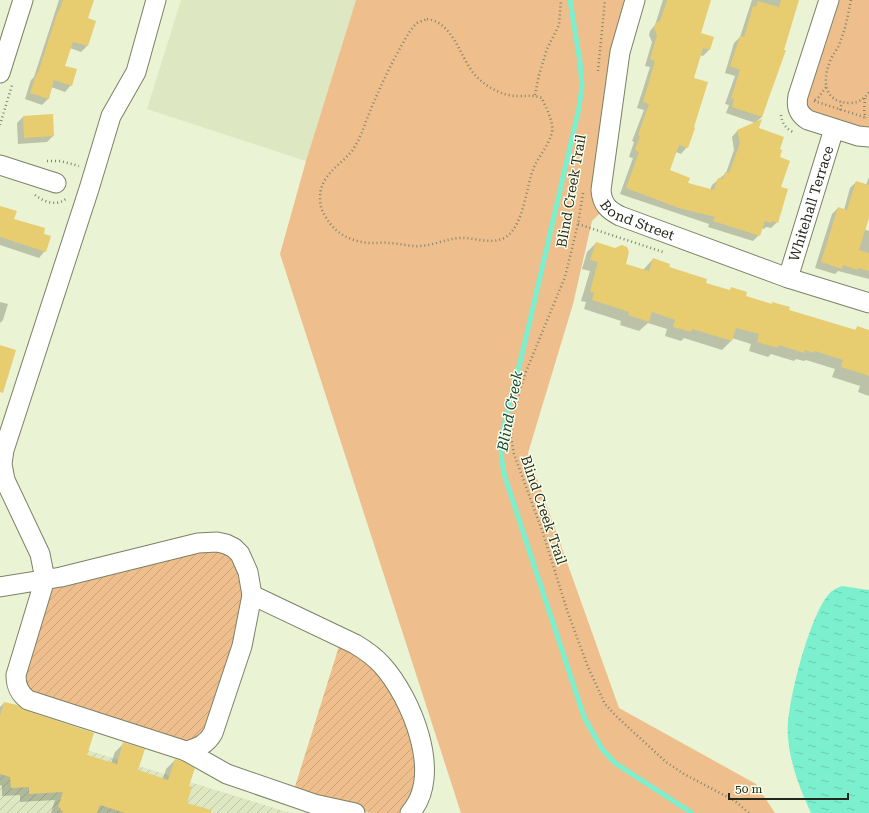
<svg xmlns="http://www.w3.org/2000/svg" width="869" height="813" viewBox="0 0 869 813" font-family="'Roboto Serif',serif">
	<defs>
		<pattern id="industrial-furrows" width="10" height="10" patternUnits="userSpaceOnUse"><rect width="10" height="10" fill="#dde7c1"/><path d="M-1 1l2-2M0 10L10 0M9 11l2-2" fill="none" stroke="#bec6a5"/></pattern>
		<pattern id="garden-furrows" width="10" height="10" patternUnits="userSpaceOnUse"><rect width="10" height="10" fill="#eebe8c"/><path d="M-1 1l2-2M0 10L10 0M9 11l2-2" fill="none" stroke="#cca378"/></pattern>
		<pattern id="water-ripples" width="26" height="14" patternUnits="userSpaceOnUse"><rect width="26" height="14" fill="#7cefce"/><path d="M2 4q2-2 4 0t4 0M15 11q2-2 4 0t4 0" fill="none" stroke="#6bcdb0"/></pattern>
	</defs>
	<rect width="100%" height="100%" fill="#eaf3d3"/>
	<polygon fill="#dde7c1" points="181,0 356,0 306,161 147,109"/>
	<polygon fill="url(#industrial-furrows)" points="0,723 290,813 0,813"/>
	<g fill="#eebe8c">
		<polygon points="356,0 635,0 606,207 592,221 573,304 528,453 619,708 756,784 775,813 461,813 280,254 306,161"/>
		<polygon points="829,0 869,0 869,136 808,120 798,96"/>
	</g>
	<g fill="url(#garden-furrows)">
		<polygon points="201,546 235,555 247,600 210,731 187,745 35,697 22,679 48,584"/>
		<polygon points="341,640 385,673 421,760 406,813 370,813 294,790"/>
	</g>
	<path fill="url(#water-ripples)" d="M842,586l27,4v223h-58c-11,-24 -21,-49 -23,-76 -3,-29 22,-123 41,-143 3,-4 8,-6 13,-8z"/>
	<g fill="#0003">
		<polygon points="59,0 93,0 87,19 94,21 87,46 81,52 70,48 64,67 71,85 65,92 51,87 48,99 42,105 25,99 31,80 34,77"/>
		<polygon points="663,0 710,0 699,33 713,38 709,50 703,56 700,55 692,79 687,147 681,154 676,152 668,171 687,183 710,190 712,185 726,173 734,150 732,137 738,130 755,123 726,113 729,105 725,104 735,76 725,73 734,43 740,37 752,0 798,0 762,117 756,122 758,129 779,150 780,188 777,222 771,228 766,227 764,229 762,228 759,235 753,241 708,227 709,224 620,194 633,158 629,157 634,142 632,141 644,110 637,108 650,67 645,66 652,42 649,35 650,31 655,25"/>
		<polygon points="23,117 53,136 47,142 18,144 17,123"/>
		<polygon points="869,177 869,214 864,229 869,231 869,279 838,271 835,274 815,268 832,214 838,208 844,210 850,188 856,182 866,185"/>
		<polygon points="0,207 13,219 43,235 45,251 39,258 0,245"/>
		<polygon points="596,243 624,264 643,270 653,259 705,284 729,291 731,289 745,297 771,305 773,303 788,310 854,331 858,327 869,331 869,396 858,392 860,386 832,377 835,369 806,360 804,361 796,359 794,361 771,354 768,357 749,351 751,344 732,338 731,341 722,350 684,338 681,341 665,336 667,329 648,323 639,331 620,325 621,321 584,309 586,302 581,301 590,271 582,269 587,252"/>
		<polygon points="0,302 8,304 3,320 0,323"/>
		<polygon points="4,703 86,755 111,763 115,752 124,743 137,771 163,779 166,769 175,760 187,787 186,803 208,813 51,813 55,800 20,802 20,795 2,796 2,786 0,785 0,707"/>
	</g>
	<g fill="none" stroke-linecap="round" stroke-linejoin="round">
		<path stroke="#7cefce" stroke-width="5" d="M570,0l10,62 2,24 -3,22 -54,234 -22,88c-3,18 -2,30 2,47l79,240 18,32 13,14 77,50"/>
	</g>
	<g fill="#e7cc70">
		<polygon points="63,0 94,0 88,18 96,21 88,46 73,42 65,66 77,69 72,86 54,80 49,99 30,93 37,73 38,73 58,11 59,11"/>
		<polygon points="667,0 711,0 701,33 714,37 710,50 703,48 694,78 708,82 694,127 695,128 688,148 679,145 670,170 690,178 688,183 714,190 718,178 723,179 725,172 729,173 740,143 737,130 762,119 759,128 784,137 780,149 782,150 780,157 790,161 781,187 788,189 778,223 772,221 771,223 765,221 760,236 713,221 715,217 679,208 626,188 639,152 635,150 640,136 638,135 649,104 643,102 655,61 650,59 657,35 654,28 656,23 660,21"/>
		<polygon points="781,0 799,0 784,50 786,50 762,117 732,107 734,99 731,98 740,70 730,66 740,36 744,37 753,6 756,7 758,1 779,7"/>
		<polygon points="53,114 54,136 24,138 23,116"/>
		<polygon points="856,181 869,185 869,218 859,250 869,253 869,271 858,268 857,270 843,265 842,269 821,262 838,207 847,210"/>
		<polygon points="0,206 17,211 14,219 45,228 44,234 51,236 46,252 0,237"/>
		<polygon points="596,242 615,248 622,245 627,247 629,252 626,264 649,271 653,258 670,264 669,267 707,279 706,283 730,290 731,287 747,292 746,296 772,304 772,302 790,307 789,310 856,330 857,326 869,330 869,376 841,367 843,360 815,351 814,353 805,350 804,353 779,345 778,348 757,342 759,334 736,328 732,341 692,329 691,332 673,327 675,320 652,312 649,322 628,315 629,312 592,300 594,293 590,291 598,262 590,260"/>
		<polygon points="0,345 16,350 3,393 0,392"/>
		<polygon points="4,702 17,705 25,710 94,733 87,755 117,764 123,742 145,749 138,770 168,780 175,759 182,761 195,768 189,786 192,787 187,803 211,810 211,813 125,813 100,805 97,813 62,813 63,811 60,810 61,808 58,807 63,792 29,794 29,787 11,788 10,777 0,774 0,716"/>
	</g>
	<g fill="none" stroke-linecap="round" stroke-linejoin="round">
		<defs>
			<g id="minor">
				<path d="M156,0l-20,72 -25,44 -22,73 -85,261 -2,14 3,16 35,74 5,25 -29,96c0,11 3,18 12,25l158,51 41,23 87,30 41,9"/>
				<path id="s1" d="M635,0l-15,52 -19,138c1,14 7,20 19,26l168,62 81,25"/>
				<path d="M829,0l-31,96c-2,10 0,18 10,24l50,16 11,1"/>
				<polyline points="0,73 23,0"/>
				<polyline points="0,165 56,183"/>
				<path id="s2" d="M788,278l46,-149"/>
				<path d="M0,587l61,-10 137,-34 19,-1 9,2 8,4 6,6 8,18 4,23 -10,51 -29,87c-6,11 -15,15 -27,18"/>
				<path d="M252,595l103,49c10,6 19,12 27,21 29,32 62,110 28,148"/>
			</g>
		</defs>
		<use href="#minor" stroke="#7b8266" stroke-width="21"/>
		<g stroke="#7f8570" stroke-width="2.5" stroke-dasharray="1 3" stroke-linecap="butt">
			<path d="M851,0c-3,14 -5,28 -11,42 -2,7 -7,12 -10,19 -8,21 -6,42 21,42 9,-1 13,-4 18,-11"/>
			<path d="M427,19c27,4 32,37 48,56 11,12 27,21 43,21 9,0 16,-1 24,2 4,10 12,24 10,34 -3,13 -13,24 -18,35 -8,19 -10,61 -30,71 -14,7 -30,-1 -45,0 -13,1 -25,7 -38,8 -11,1 -22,-3 -33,-3 -4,-1 -8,0 -12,0 -19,1 -39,-7 -49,-24 -4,-6 -7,-12 -7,-19 -1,-25 19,-33 32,-49 6,-9 10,-18 13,-27 10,-26 21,-50 34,-74 5,-9 10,-19 17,-26 2,-2 7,-3 11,-5z"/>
			<polyline points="598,71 605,0"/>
			<polyline points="535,95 539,75 547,49 559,25 561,0"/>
			<polyline points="865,98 864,112 866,118"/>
			<polyline points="815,100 818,98 826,87"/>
			<polyline points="814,101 867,118"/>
			<polyline points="840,110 842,102"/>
			<path d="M781,115c1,8 5,14 12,17"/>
			<polyline points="0,125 12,85"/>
			<polyline points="47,161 60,161 79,166"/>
			<polyline points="583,193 578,224 565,277 525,374 514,410 511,437 514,454 543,533 567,610 588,667 605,704 616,716 666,762 684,774 735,801 749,813"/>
			<path d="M35,195c9,7 22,12 32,3"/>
			<polyline points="578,224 663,252"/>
		</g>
		<use href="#minor" stroke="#fff" stroke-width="19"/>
	</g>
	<g text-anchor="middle" stroke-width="3" stroke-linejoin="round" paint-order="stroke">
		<g font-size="14" fill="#24271b" stroke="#f9ffeb">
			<text transform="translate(571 191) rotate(-80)" y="5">Blind Creek Trail</text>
			<text dy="5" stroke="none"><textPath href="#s2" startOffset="78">Whitehall Terrace</textPath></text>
			<text dy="5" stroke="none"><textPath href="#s1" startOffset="245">Bond Street</textPath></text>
			<text transform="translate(544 510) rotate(71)" y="5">Blind Creek Trail</text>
		</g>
		<g font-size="15" font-style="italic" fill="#124538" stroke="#f9ffeb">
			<text transform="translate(510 411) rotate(-79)" y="5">Blind Creek</text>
		</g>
	</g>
	<path d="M729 793v6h119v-6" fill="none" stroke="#24271b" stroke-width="2"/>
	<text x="735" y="793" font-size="12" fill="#24271b" stroke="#f9ffeb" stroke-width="3" paint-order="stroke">50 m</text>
</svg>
